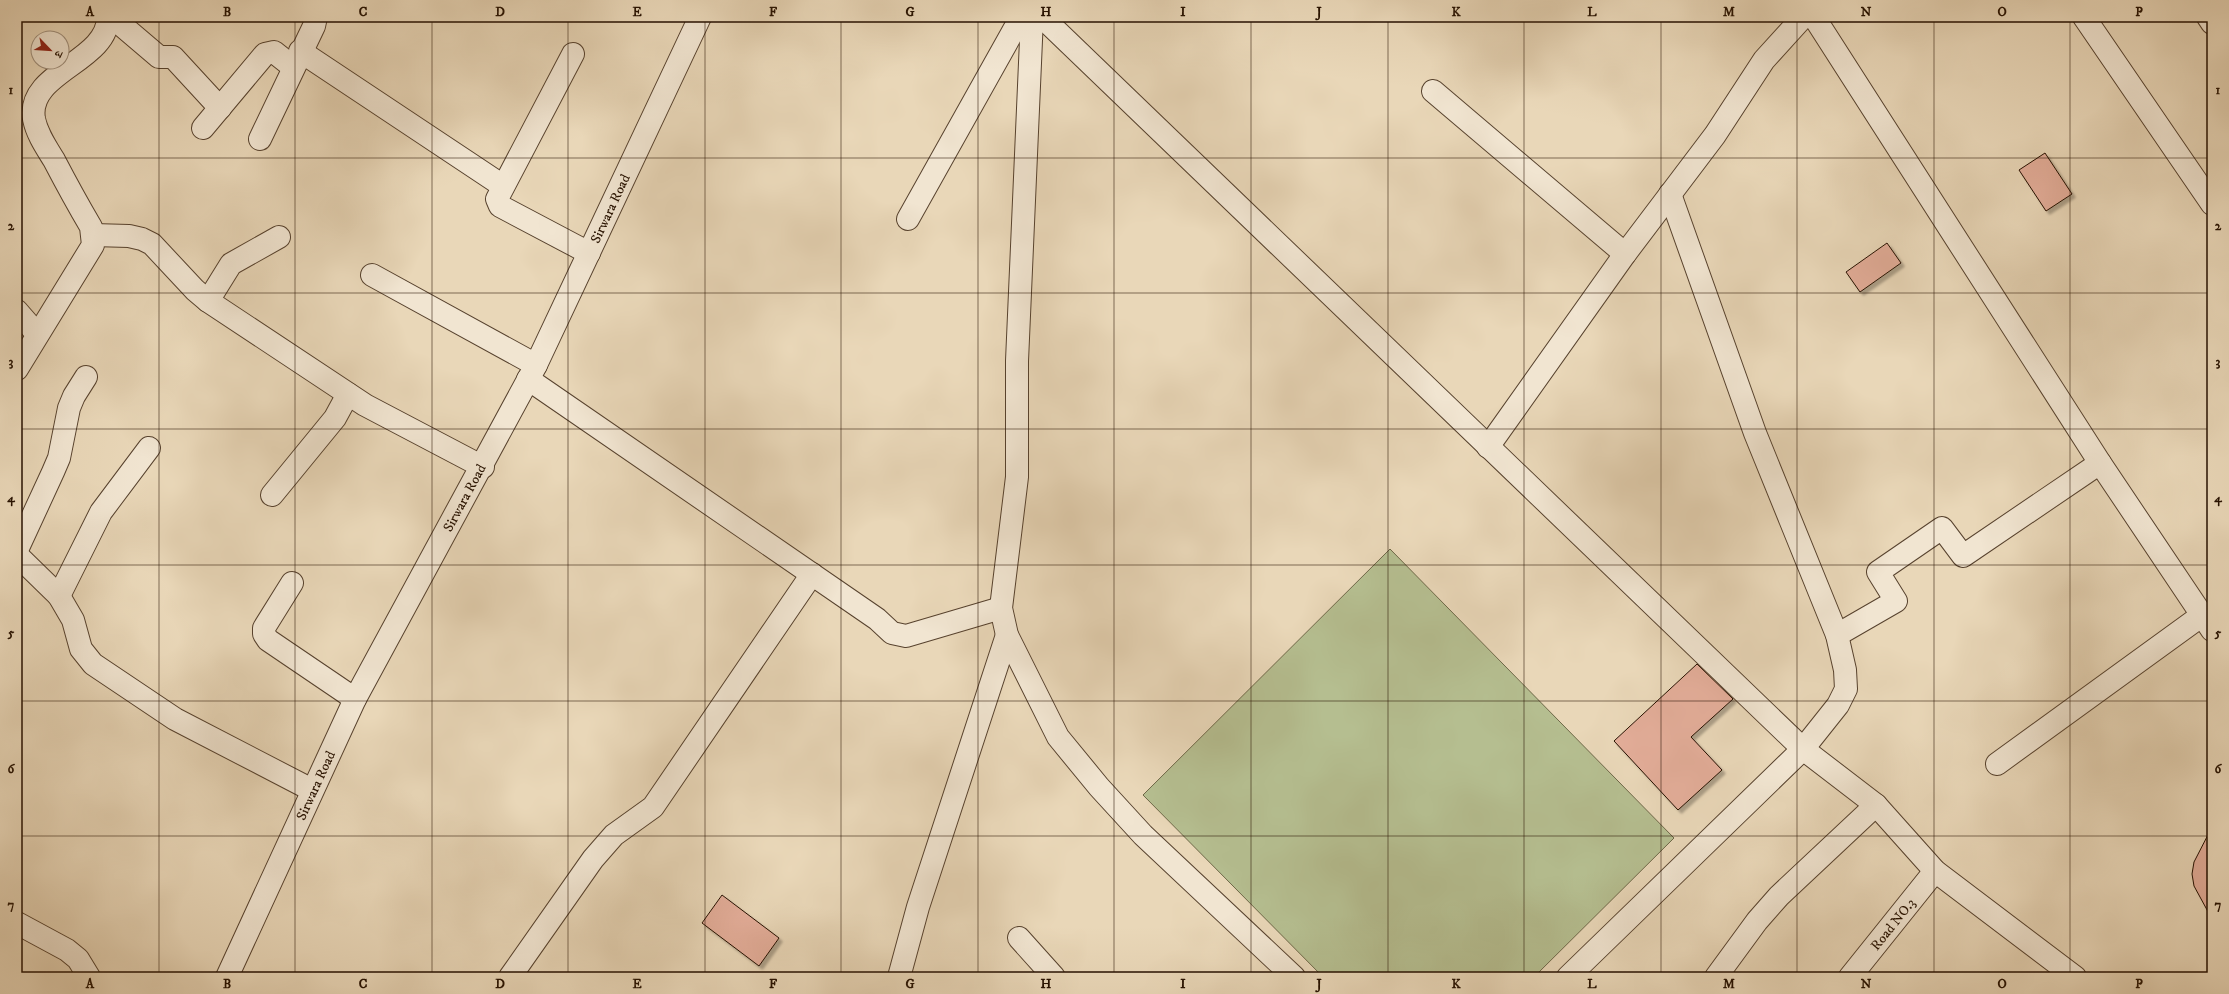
<svg xmlns="http://www.w3.org/2000/svg" width="2229" height="994" viewBox="0 0 2229 994" font-family="'IM FELL DW Pica','Noto Serif Devanagari',serif">
	<defs>
		<filter id="shadow"><feDropShadow dx="3.5" dy="3.5" stdDeviation="1" flood-color="#0004"/></filter>
	</defs>
	<rect width="100%" height="100%" fill="#e9d7b8"/>
	<filter id="stains"><feTurbulence type="fractalNoise" baseFrequency=".005" numOctaves="4"/><feColorMatrix values="0 0 0 0 .2 0 0 0 0 .09 0 0 0 0 .02 0 0 0 .5 -.17"/></filter>
	<radialGradient id="worn" r=".72"><stop offset=".6" stop-color="#630" stop-opacity="0"/><stop offset="1" stop-color="#630" stop-opacity=".3"/></radialGradient>
	<polygon fill="#b5be90" stroke="#6e6848" points="1390,549 1674,838 1534,977 1323,977 1143,795"/>
	<g fill="#e3ad99" stroke="#261100" filter="url(#shadow)">
		<polygon points="2045,153 2072,194 2046,211 2019,170"/>
		<polygon points="1887,243 1901,263 1860,292 1846,272"/>
		<polygon points="1697,664 1733,699 1691,737 1722,770 1678,810 1614,741"/>
		<polygon points="2212,827 2212,919 2194,886 2192,874 2194,862"/>
		<polygon points="722,895 779,938 759,966 702,923"/>
	</g>
	<g fill="none" stroke-linecap="round" stroke-linejoin="round">
		<defs>
			<g id="minor">
				<polyline points="112,17 159,57 173,57 220,108"/>
				<polyline points="1032,17 1017,361 1017,477 1001,608 1007,635 1058,737 1099,787 1143,835 1294,977"/>
				<polyline points="1042,17 1803,749 1876,805 1935,871 2075,977"/>
				<polyline points="1814,17 2100,463 2212,630"/>
				<polyline points="2084,17 2212,204"/>
				<polyline points="2208,17 2212,23"/>
				<polyline points="300,51 503,186"/>
				<polyline points="573,54 497,199 500,206 589,253"/>
				<polyline points="1433,91 1625,254"/>
				<polyline points="203,128 265,54 274,52 293,67"/>
				<polyline points="260,139 314,26 316,17"/>
				<polyline points="908,219 1021,17"/>
				<polyline points="93,235 129,236 142,239 152,244 195,290 208,301 365,405 483,467"/>
				<polyline points="372,275 536,365"/>
				<polyline points="208,301 231,264 279,237"/>
				<polyline points="17,311 37,334"/>
				<path d="M17,369l76,-124 -2,-18c-13,-22 -25,-44 -37,-67 -8,-13 -17,-26 -20,-41 -8,-47 74,-57 74,-102"/>
				<polyline points="528,379 877,619 892,633 906,636 1001,608"/>
				<polyline points="1488,447 1625,254 1715,135 1764,60 1803,17"/>
				<polyline points="272,495 335,418 348,394"/>
				<polyline points="17,550 53,472 59,458 69,408 74,396 86,377"/>
				<polyline points="17,555 59,596 73,620 81,649 93,664 175,719 312,790"/>
				<polyline points="292,583 264,628 264,634 268,640 355,699"/>
				<polyline points="59,596 101,512 149,448"/>
				<polyline points="1837,635 1896,601 1878,572 1942,528 1963,556 2100,463"/>
				<polyline points="1997,764 2201,616"/>
				<polyline points="17,923 67,950 78,959 89,977"/>
				<polyline points="1019,938 1054,977"/>
				<path id="s1" d="M227,977l128,-278 181,-334 164,-348"/>
				<polyline points="510,977 593,859 614,835 653,807 812,574"/>
				<polyline points="899,977 918,907 1007,635"/>
				<polyline points="1568,977 1803,749 1838,705 1846,689 1845,670 1837,635 1755,433 1670,194"/>
				<polyline points="1716,977 1757,921 1779,896 1876,805"/>
				<path id="s2" d="M1850,977l85,-106"/>
			</g>
		</defs>
		<use href="#minor" stroke="#57422e" stroke-width="24"/>
		<use href="#minor" stroke="#f1e5d1" stroke-width="22"/>
	</g>
	<path fill="none" stroke="#261100" stroke-width="1" stroke-opacity="0.55" d="M159,17v960M295,17v960M432,17v960M568,17v960M705,17v960M841,17v960M978,17v960M1114,17v960M1251,17v960M1388,17v960M1524,17v960M1661,17v960M1797,17v960M1934,17v960M2070,17v960M17,158h2195M17,293h2195M17,429h2195M17,565h2195M17,701h2195M17,836h2195"/>
	<g text-anchor="middle" stroke-width="3.5" stroke-linejoin="round" paint-order="stroke">
		<g font-size="14" fill="#261100" stroke="#f1e5d1">
			<text dy="5" stroke="none"><textPath href="#s1" startOffset="859">Sirwara Road</textPath></text>
			<text dy="5" stroke="none"><textPath href="#s1" startOffset="535">Sirwara Road</textPath></text>
			<text dy="5" stroke="none"><textPath href="#s1" startOffset="211">Sirwara Road</textPath></text>
			<text dy="5" stroke="none"><textPath href="#s2" startOffset="68">Road NO.3</textPath></text>
		</g>
	</g>
	<rect width="2229" height="994" fill="none" stroke="#e9d7b8" stroke-width="44"/>
	<g transform="translate(50 50) rotate(115)"><circle r="19" fill="#f1e5d1" stroke="#a0907d"/>
	<path d="M0-3L7 15L0 10L-7 15Z" fill="#8f2418"/>
	<text y="-6" font-size="11" font-weight="bold" text-anchor="middle" fill="#261100">उ</text>
	</g>
	<rect x="22" y="22" width="2185" height="950" fill="none" stroke="#261100" stroke-width="1.5"/>
	<g font-size="13" text-anchor="middle" font-weight="bold" fill="#261100">
		<text x="90" y="16">A</text>
		<text x="227" y="16">B</text>
		<text x="363" y="16">C</text>
		<text x="500" y="16">D</text>
		<text x="637" y="16">E</text>
		<text x="773" y="16">F</text>
		<text x="910" y="16">G</text>
		<text x="1046" y="16">H</text>
		<text x="1183" y="16">I</text>
		<text x="1319" y="16">J</text>
		<text x="1456" y="16">K</text>
		<text x="1592" y="16">L</text>
		<text x="1729" y="16">M</text>
		<text x="1866" y="16">N</text>
		<text x="2002" y="16">O</text>
		<text x="2139" y="16">P</text>
		<text x="11" y="94">1</text>
		<text x="2218" y="94">1</text>
		<text x="11" y="230">2</text>
		<text x="2218" y="230">2</text>
		<text x="11" y="366">3</text>
		<text x="2218" y="366">3</text>
		<text x="11" y="502">4</text>
		<text x="2218" y="502">4</text>
		<text x="11" y="637">5</text>
		<text x="2218" y="637">5</text>
		<text x="11" y="773">6</text>
		<text x="2218" y="773">6</text>
		<text x="11" y="909">7</text>
		<text x="2218" y="909">7</text>
		<text x="90" y="988">A</text>
		<text x="227" y="988">B</text>
		<text x="363" y="988">C</text>
		<text x="500" y="988">D</text>
		<text x="637" y="988">E</text>
		<text x="773" y="988">F</text>
		<text x="910" y="988">G</text>
		<text x="1046" y="988">H</text>
		<text x="1183" y="988">I</text>
		<text x="1319" y="988">J</text>
		<text x="1456" y="988">K</text>
		<text x="1592" y="988">L</text>
		<text x="1729" y="988">M</text>
		<text x="1866" y="988">N</text>
		<text x="2002" y="988">O</text>
		<text x="2139" y="988">P</text>
	</g>
	<rect width="100%" height="100%" filter="url(#stains)"/>
	<rect width="100%" height="100%" fill="url(#worn)"/>
</svg>
